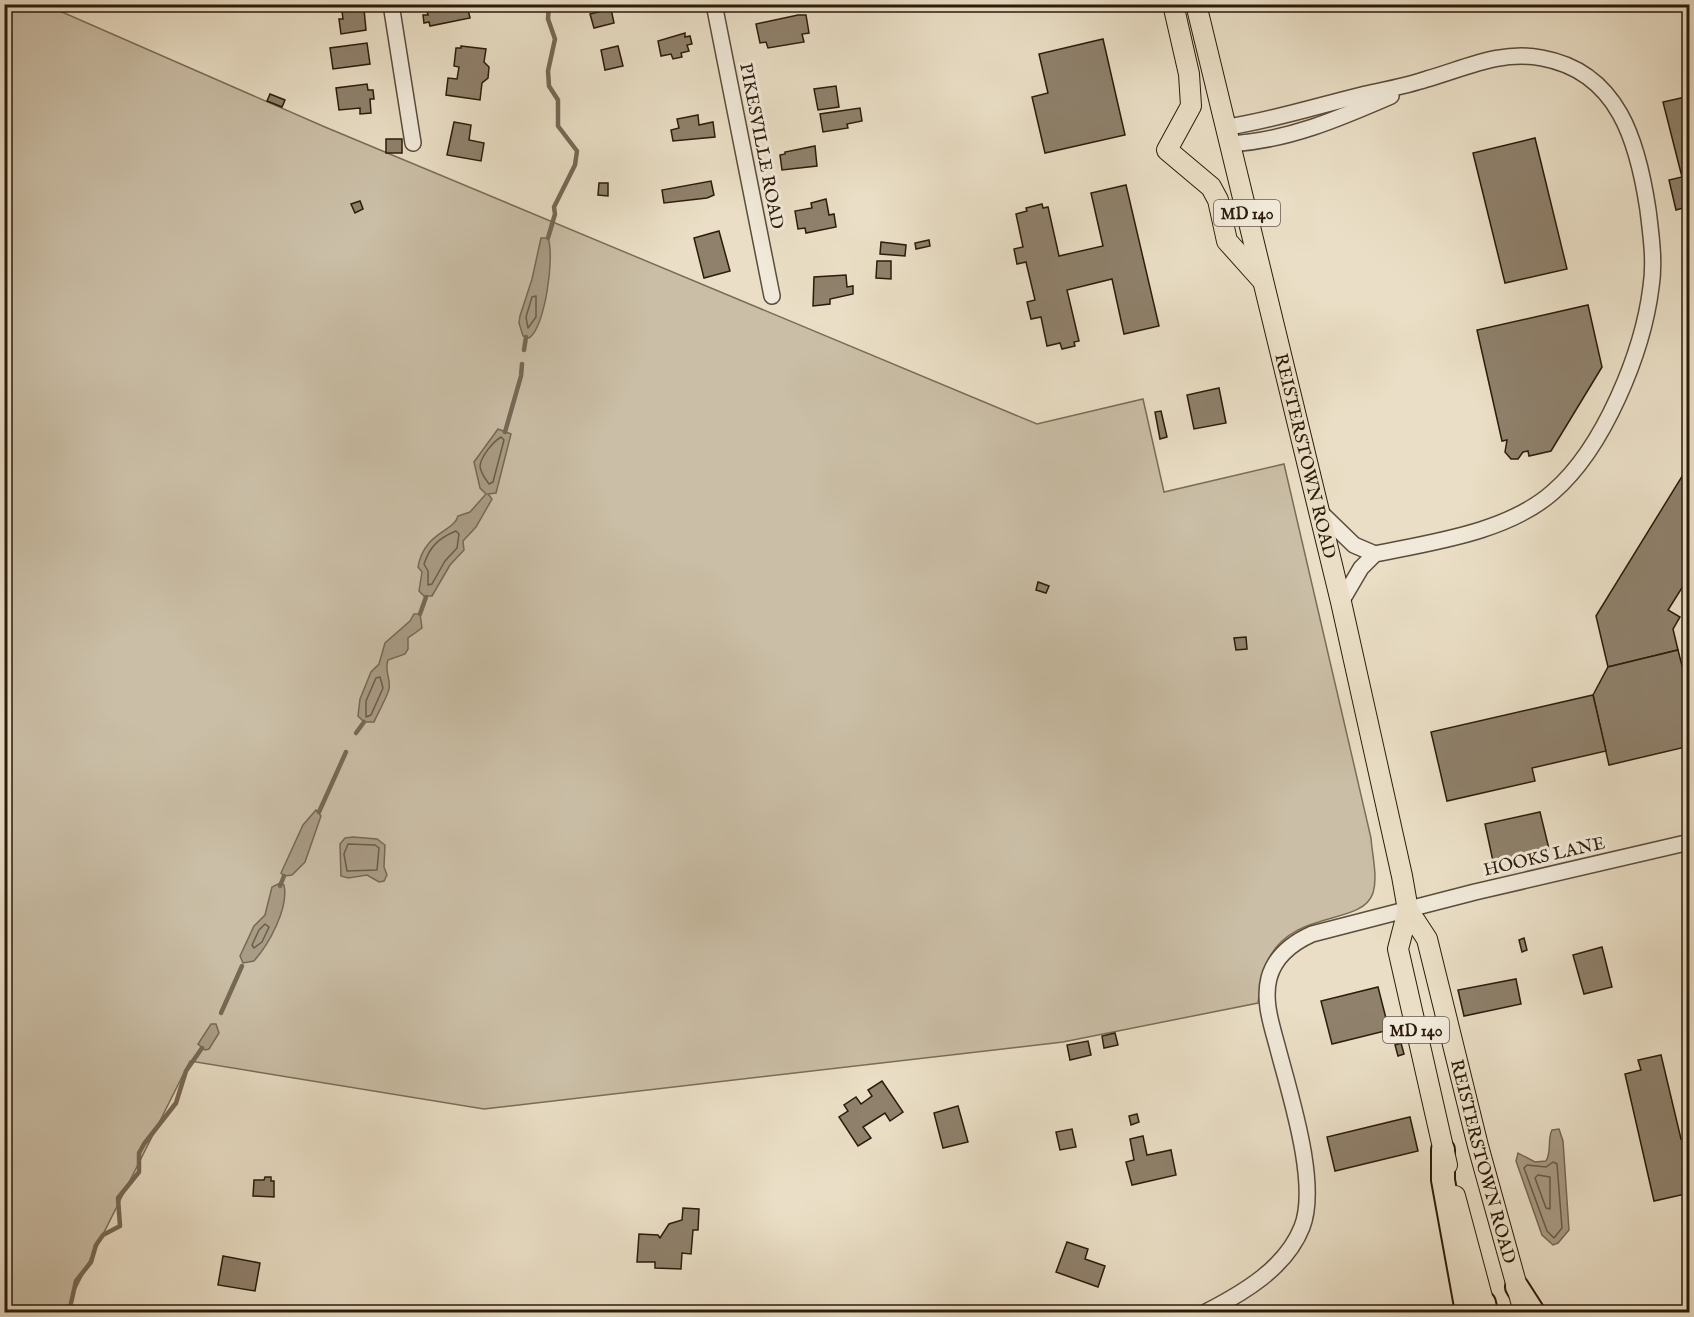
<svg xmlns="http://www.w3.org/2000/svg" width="1694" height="1317" viewBox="0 0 1694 1317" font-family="'IM FELL English',serif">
	<rect width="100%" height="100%" fill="#eadfc6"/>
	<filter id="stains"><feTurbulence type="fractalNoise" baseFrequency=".00333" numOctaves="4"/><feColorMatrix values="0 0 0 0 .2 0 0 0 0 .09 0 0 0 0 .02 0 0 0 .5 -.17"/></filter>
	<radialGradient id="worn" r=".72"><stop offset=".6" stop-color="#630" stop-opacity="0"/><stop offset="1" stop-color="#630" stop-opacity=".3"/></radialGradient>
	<path fill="#cabea6" stroke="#7b6c58" stroke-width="1.5" d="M5,5h41l279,122 712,297 106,-25 21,93 120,-28 87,374c1,16 7,39 2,55 -11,33 -78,16 -104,65 -7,14 -9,30 -11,45l-195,39 -579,67 -294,-48 -119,237 -2,14h-64z"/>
	<g fill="#a99c86" stroke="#776855" stroke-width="1.5">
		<path d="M541,238h7c7,18 -3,90 -19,100l-6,-2 -4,-13 1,-7 12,-37z"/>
		<path d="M498,429l13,5 -15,59 -8,1 4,5 -16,28 -13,14 1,9 -14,15 -18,31h-8l-5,-5 3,-19 -4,-5c6,-35 36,-35 40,-51l12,-4 16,-18 -6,-6 -6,-26z"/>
		<path d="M414,614h6l2,14 -14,10v11l-3,5 -17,6c-4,10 3,19 1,29 -1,6 -12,26 -15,33h-10l-6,-6 2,-17 11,-27 8,-8 6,-21 25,-22z"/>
		<polygon points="316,810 321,816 305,862 292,875 284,876 281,873 303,825"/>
		<polygon points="353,837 377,839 385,845 384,867 387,875 384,881 379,882 367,875 348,878 341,876 340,844 345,838"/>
		<path d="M280,883l4,2c5,23 -15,59 -30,76l-11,2 -3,-7 14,-30 11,-11 7,-28z"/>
		<polygon points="211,1024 216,1024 219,1033 209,1049 205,1050 198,1044"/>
		<path d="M1559,1129l4,12 6,89 -11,13 -5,2 -11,-10 -26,-74 2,-8 17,9 11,-1c6,-9 1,-21 6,-31z"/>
	</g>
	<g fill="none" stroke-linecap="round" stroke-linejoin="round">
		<g stroke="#6a5c48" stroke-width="1.5">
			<polygon points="536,296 536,317 528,328 526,317 532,297"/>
			<path d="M501,437l3,3 -11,42 -4,2c-3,-4 -9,-13 -9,-18 1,-10 13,-24 21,-29z"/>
			<path d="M456,531l3,3 -2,14 -12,13 -13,23 -4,1v-14l-4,-7c6,-18 15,-26 32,-33z"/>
			<polygon points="380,677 383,688 371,715 366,717 366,701 376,678"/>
			<polygon points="348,844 375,845 379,848 377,870 347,871 344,854"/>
			<polygon points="265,924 269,927 262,942 254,948 252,945 259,930"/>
			<polygon points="1553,1162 1557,1164 1562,1228 1554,1238 1547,1231 1524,1168 1527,1165 1546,1167"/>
			<polygon points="1538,1175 1550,1177 1550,1209 1546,1208 1535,1178"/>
		</g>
		<g stroke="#776855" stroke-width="4.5">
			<polyline points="548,238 555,214 554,207 575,165 577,151 558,126 558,100 549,86 548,71 555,39 548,19 549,4"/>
			<polyline points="524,350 526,337"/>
			<polyline points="505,432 521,376 522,364"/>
			<polyline points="420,614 426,597"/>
			<polyline points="356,733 364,722"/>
			<polyline points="319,812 346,752"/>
			<polyline points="280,886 284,876"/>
			<polyline points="221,1013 242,966"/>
			<polyline points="69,1312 76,1281 91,1262 96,1245 103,1235 120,1226 118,1198 139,1172 139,1153 144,1144 176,1103 186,1071 202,1048"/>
		</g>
	</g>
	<g fill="#8f816c" stroke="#2c1b0b" stroke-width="1.5">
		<polygon points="425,4 437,4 438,9 467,5 470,18 430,26 429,22 424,23 423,15 428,15"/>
		<polygon points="364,9 366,30 341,34 339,19 343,19 342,11"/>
		<polygon points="611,9 614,23 594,28 590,14"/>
		<polygon points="798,15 806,15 809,33 802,34 804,42 768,48 766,42 760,43 756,24"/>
		<polygon points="685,33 685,37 690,36 692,44 687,45 689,51 681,53 682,57 673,59 671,54 661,56 658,41"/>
		<polygon points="1103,39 1125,135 1045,153 1032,97 1048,93 1039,54"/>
		<polygon points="367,43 370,64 333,69 330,48"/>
		<polygon points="461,46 486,49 484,62 489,67 488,78 482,83 480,100 446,95 448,78 457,79 459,67 454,66 456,48 461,48"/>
		<polygon points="618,46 623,66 605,70 601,50"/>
		<polygon points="367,84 368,90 373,90 374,99 370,99 371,113 360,114 360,108 339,110 336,88"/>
		<polygon points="836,86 839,107 818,110 814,89"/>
		<polygon points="270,94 285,100 282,107 267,101"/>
		<polygon points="1690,96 1690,206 1676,210 1669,180 1682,177 1663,102"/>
		<polygon points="860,108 862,121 847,124 848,128 823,132 820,114"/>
		<polygon points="698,115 699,125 713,122 715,137 673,141 671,130 679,128 677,119"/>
		<polygon points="454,122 471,125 469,140 484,143 481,161 447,155"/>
		<polygon points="1535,138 1567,269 1505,283 1473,153"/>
		<rect x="386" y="139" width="16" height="14"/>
		<polygon points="815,146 817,166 782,170 780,155 785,154 785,152"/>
		<polygon points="711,181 714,195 707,198 664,203 662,190"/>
		<polygon points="599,183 608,183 608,196 598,195"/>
		<polygon points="1126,185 1159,326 1124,334 1112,279 1067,290 1079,341 1074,342 1075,346 1062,349 1060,343 1047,346 1041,317 1031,319 1027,302 1035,300 1026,262 1017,264 1014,249 1023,247 1016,214 1027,211 1026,208 1042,204 1043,208 1048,207 1059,256 1103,246 1091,193"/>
		<polygon points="826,199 829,215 834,214 836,227 806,233 805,228 798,229 795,211 812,208 811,203"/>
		<polygon points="360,201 363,209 355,213 351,204"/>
		<polygon points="719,231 730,271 704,278 694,238"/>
		<polygon points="929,240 930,246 916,249 915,243"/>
		<polygon points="881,242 906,245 905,256 880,254"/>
		<polygon points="877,261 891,261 891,279 876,278"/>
		<polygon points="846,275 847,287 853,286 853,294 830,299 830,304 813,306 814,277"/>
		<polygon points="1588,305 1602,367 1551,451 1529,456 1528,451 1523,452 1518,459 1511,459 1505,452 1507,440 1502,441 1477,330"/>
		<polygon points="1219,388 1226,423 1194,429 1187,395"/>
		<polygon points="1161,411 1167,437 1160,439 1155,412"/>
		<polygon points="1689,465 1690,575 1668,610 1680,617 1673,629 1678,650 1608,667 1596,616"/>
		<polygon points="1038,582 1049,586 1046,593 1036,590"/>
		<polygon points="1246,637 1247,649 1236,650 1234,638"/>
		<polygon points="1678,650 1690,697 1690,746 1609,765 1593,695 1608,667"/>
		<polygon points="1593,695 1606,751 1532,768 1535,781 1447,801 1431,732"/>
		<polygon points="1540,812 1549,849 1493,861 1485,824"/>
		<polygon points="1524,938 1527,950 1522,952 1519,940"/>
		<polygon points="1602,947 1612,987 1584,994 1573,955"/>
		<polygon points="1516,979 1521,1004 1464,1016 1458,990"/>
		<polygon points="1378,987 1389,1030 1332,1044 1321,1001"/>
		<polygon points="1115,1033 1118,1045 1104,1048 1102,1036"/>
		<polygon points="1088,1041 1091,1055 1070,1060 1067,1045"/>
		<polygon points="1401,1043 1404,1054 1398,1056 1395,1045"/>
		<polygon points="1661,1055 1681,1139 1690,1137 1690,1193 1654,1201 1625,1074 1641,1070 1638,1060"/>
		<polygon points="882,1081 903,1112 890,1121 885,1113 863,1127 871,1138 858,1146 839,1117 848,1111 844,1105 856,1097 861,1104 872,1096 868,1090"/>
		<polygon points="958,1106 968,1142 943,1148 934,1113"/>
		<polygon points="1137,1114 1139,1122 1131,1125 1129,1116"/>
		<polygon points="1410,1117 1418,1151 1335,1171 1327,1137"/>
		<polygon points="1072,1129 1076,1147 1060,1150 1056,1132"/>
		<polygon points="1143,1136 1147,1155 1171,1150 1176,1175 1132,1185 1126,1162 1134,1160 1130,1139"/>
		<polygon points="265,1177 271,1177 271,1181 274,1181 274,1197 253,1196 254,1180 264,1180"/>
		<polygon points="683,1208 699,1209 698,1230 693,1230 691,1254 682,1253 681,1269 655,1268 655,1262 637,1262 639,1234 658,1235 660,1238 669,1224 682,1220"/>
		<polygon points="1067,1242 1088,1249 1085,1259 1105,1266 1098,1287 1056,1272"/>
		<polygon points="223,1256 260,1263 255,1291 218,1285"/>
	</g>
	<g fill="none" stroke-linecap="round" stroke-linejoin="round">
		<defs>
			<g id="minor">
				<polyline points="391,4 413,143"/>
				<polyline points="714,4 772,296"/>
				<path d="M1228,127c45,-7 89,-21 134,-32 22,-5 44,-9 65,-16 39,-11 74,-29 115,-21 77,14 96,85 106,152 3,25 7,52 3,77 -8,65 -47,161 -98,205 -45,40 -120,50 -178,62l-14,14 -20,34"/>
				<path d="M1231,144c58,-4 107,-25 160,-48"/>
				<polyline points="1318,510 1354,545 1375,554"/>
				<path d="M1206,1312c37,-19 80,-44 96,-85 17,-43 -12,-132 -24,-178 -6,-23 -15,-47 -9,-71 6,-22 23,-35 43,-44l163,-42 215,-50"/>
			</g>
			<g id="major">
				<polyline points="1173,4 1189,74 1191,106 1167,150 1211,187 1218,200 1227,241 1261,279"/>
				<path id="s1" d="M1196,4l145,598 61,274 6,34 -10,39 49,216"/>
				<path id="s2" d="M1408,910l19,29 51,207 43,155"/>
				<polyline points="1455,1196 1486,1312"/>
			</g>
			<g id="highway">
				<polyline points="1443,1150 1443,1180 1467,1312"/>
				<polyline points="1517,1287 1533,1312"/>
				<polyline points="1484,1303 1486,1312"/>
			</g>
		</defs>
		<use href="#minor" stroke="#5c4c3a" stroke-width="18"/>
		<use href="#major" stroke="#2c1b0b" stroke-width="22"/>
		<use href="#highway" stroke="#2c1b0b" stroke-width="26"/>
		<use href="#minor" stroke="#f1eada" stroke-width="15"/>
		<use href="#major" stroke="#eadfc6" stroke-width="20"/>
		<use href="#highway" stroke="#eadfc6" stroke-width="22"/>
	</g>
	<g text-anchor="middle" stroke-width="6" stroke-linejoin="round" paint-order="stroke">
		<g fill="#f1eada" stroke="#675949" stroke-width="1.5">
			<rect x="1214" y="200" width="66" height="26" rx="4.5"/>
			<rect x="1383" y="1017" width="66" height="26" rx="4.5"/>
		</g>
		<g font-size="16" font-weight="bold" fill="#2c1b0b">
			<text x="1247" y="219">MD 140</text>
			<text x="1416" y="1036">MD 140</text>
		</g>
		<g font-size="18" fill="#2c1b0b" stroke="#f1eada">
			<text transform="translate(762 146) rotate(79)" y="6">PIKESVILLE ROAD</text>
			<text dy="6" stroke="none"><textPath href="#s1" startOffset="465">REISTERSTOWN ROAD</textPath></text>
			<text transform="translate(1544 856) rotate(-13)" y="6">HOOKS LANE</text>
			<text dy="6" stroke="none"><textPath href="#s2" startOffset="264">REISTERSTOWN ROAD</textPath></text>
		</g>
	</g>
	<rect width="1694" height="1317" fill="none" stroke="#eadfc6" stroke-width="24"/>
	<rect x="6" y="6" width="1682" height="1305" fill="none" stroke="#2c1b0b" stroke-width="3"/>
	<rect x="12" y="12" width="1670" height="1293" fill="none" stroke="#2c1b0b" stroke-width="1.5"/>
	<rect width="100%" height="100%" filter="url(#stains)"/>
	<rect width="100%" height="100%" fill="url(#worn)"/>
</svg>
